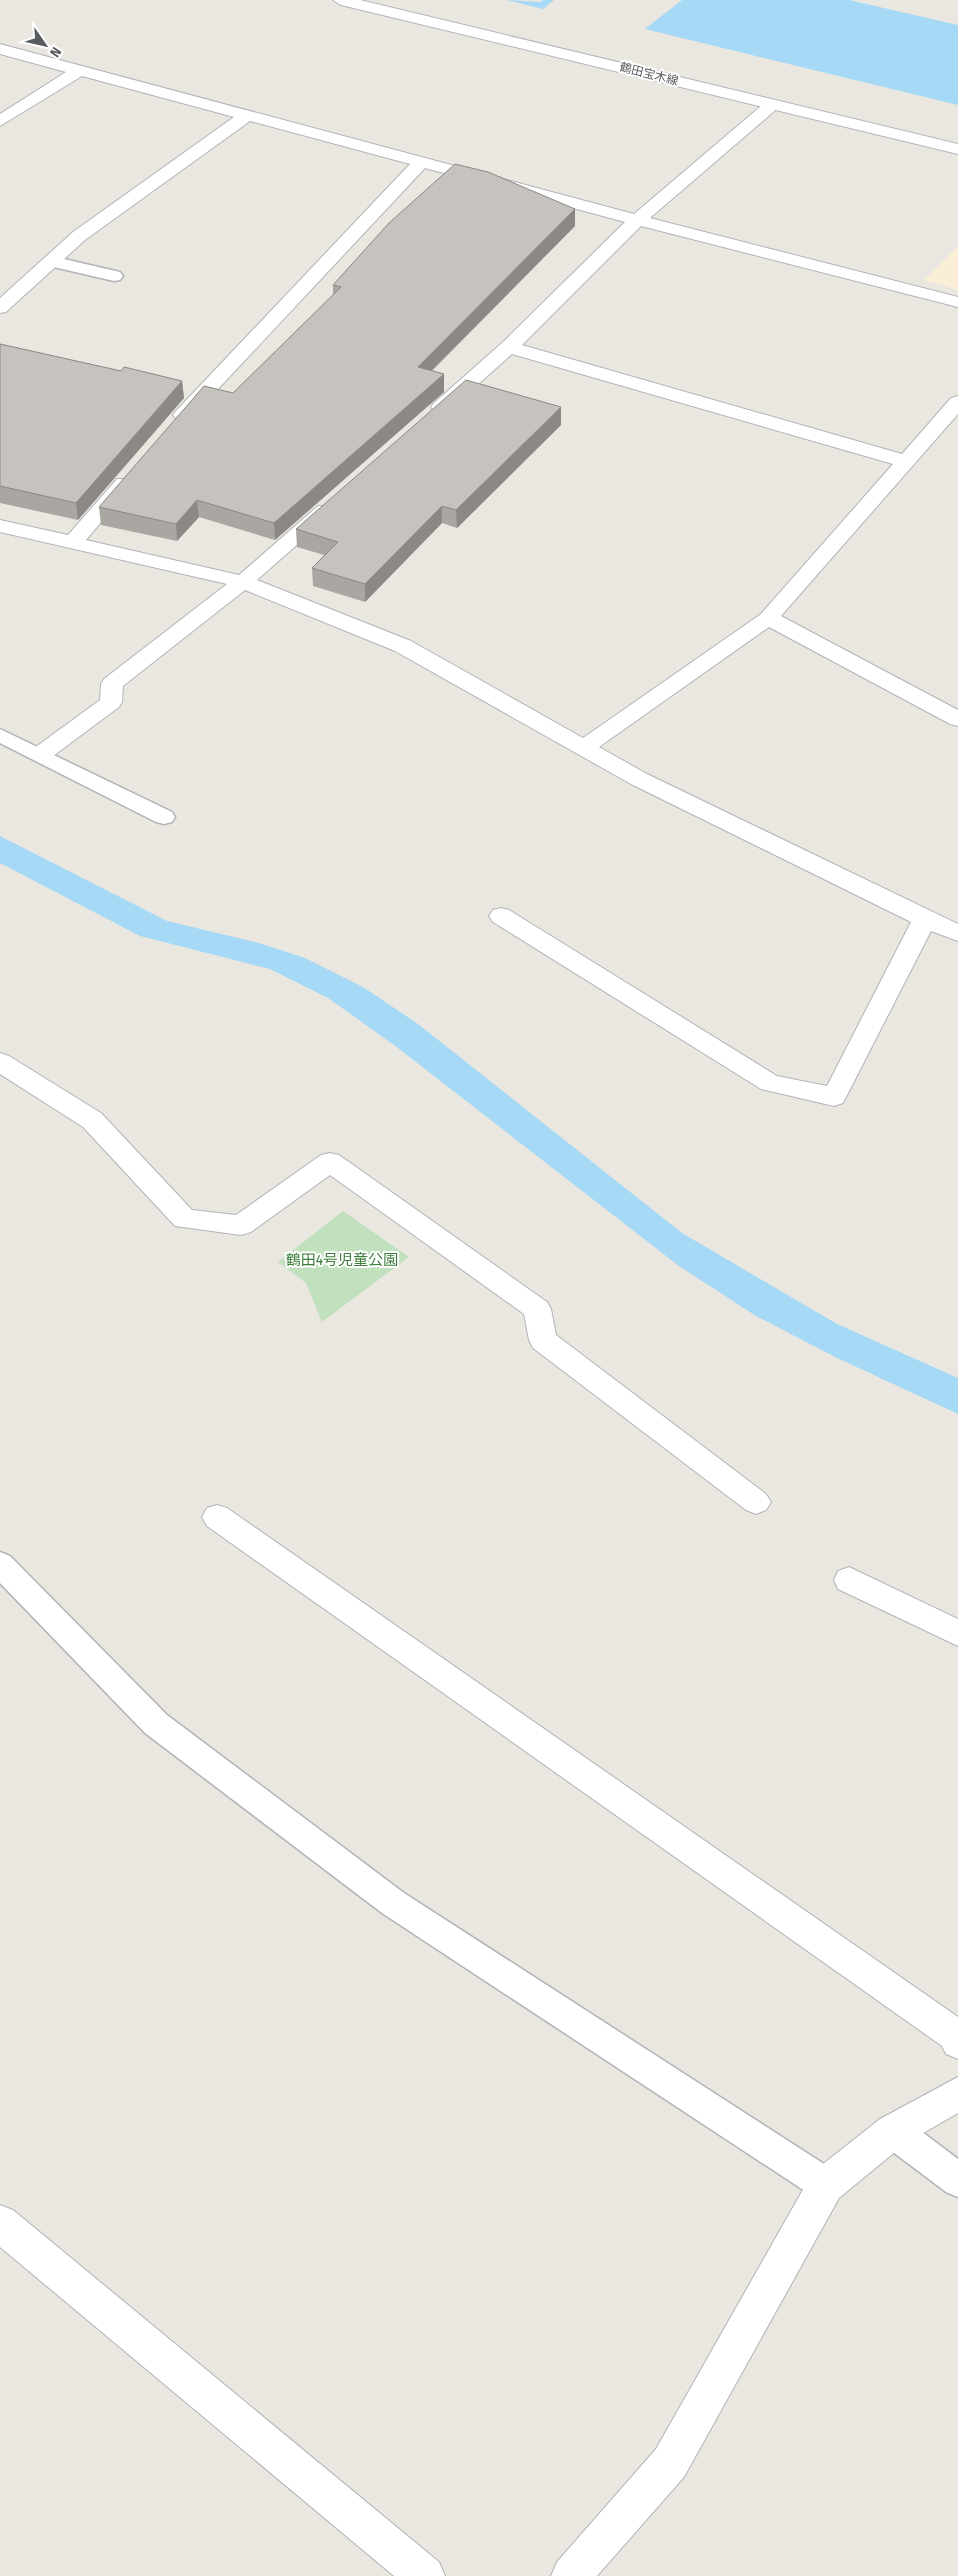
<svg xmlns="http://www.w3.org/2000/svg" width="958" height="2576" viewBox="0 0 958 2576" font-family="'Fira Sans Condensed','Noto Sans JP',sans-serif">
	<rect width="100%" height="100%" fill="#eae7e0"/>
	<polygon fill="#faefd6" points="958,246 958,290 924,280"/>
	<polygon fill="#c1e0be" points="343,1211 409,1257 322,1322 306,1283 278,1262"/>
	<g fill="#a5d9f6">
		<polygon points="682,0 849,0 958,25 958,105 645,29"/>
		<polygon points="0,836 167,921 259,943 305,958 363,987 418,1024 682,1233 837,1324 958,1378 958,1414 835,1357 756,1316 679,1266 394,1045 328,998 270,969 140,936 0,863"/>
	</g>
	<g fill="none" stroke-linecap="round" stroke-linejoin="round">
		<polygon fill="#a5d9f6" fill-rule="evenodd" points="507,0 541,2 543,0 554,0 543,9"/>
		<defs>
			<g id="lane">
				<polygon points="51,256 120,272 123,276 120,280 114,281 45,265 43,261"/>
				<polygon points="0,729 172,812 175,817 172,822 164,824 156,822 0,743"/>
				<polygon points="0,1552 10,1556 167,1715 404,1893 838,2173 843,2185 838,2197 826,2202 814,2197 382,1913 145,1733 0,1583"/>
				<polygon points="893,2114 905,2119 958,2159 958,2197 946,2192 881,2143 876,2131 881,2119"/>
			</g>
			<g id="street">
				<polygon points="0,44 634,214 767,101 779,101 781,104 779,107 650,218 958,297 958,307 641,226 522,345 902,454 951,398 958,396 958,414 781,616 958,710 958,726 950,724 769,627 599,747 647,774 958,924 958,941 931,931 843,1103 834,1106 761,1089 493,922 489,916 493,910 501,908 509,910 777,1076 827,1086 911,922 631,784 395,651 245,590 123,686 122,702 119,707 49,759 41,761 33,759 30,754 33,749 100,700 101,684 104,679 227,584 0,532 0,520 68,535 117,479 131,479 134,483 86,540 239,575 318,506 332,506 335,510 332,514 257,580 411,641 583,738 761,614 893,464 512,354 448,411 434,411 431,407 434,403 502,343 625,222 425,168 190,419 176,419 173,415 176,411 410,164 250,121 85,240 6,312 0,313 0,298 73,232 234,117 82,76 0,126 0,114 66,72 0,54"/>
				<polygon points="0,1053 9,1056 101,1113 192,1210 236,1215 321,1155 330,1153 339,1155 547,1302 551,1309 556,1335 766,1494 771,1502 766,1510 756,1514 746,1510 533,1348 529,1340 524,1314 330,1175 251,1232 241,1235 175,1226 83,1127 0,1074"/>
				<polygon points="217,1505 227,1508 958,2017 958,2059 946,2054 942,2046 207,1526 202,1517 207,1508"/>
				<polygon points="849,1567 958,1619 958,1646 838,1589 834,1580 838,1571"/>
				<polygon points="958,2077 958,2113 906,2143 839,2198 684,2477 597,2576 551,2576 557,2562 656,2449 813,2172 880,2119"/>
				<polygon points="0,2205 13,2210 439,2562 445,2576 394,2576 0,2247"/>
			</g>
			<polygon id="secondary" points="333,0 360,0 958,144 958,154 341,5"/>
		</defs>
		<use href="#lane" stroke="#b1b3b7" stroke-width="3"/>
		<use href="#street" stroke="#b1b3b7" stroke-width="2"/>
		<use href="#secondary" stroke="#b2b5ba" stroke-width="2"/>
		<use href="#lane" fill="#fff" fill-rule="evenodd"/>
		<use href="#street" fill="#fff" fill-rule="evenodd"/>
		<use href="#secondary" fill="#fff" fill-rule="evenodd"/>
	</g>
	<g fill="#aaa7a3">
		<polygon points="575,226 432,371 444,374 444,392 275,540 199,517 177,541 101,525 99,507 233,393 333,295 333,285"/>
		<polygon points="0,344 121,371 182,381 184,398 78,520 0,503"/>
		<polygon points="561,425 457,528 442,523 365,602 313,586 312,568 324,555 297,547 296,529"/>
	</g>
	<g fill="#8b8885">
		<polygon points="575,209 575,226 418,384 418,367"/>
		<polygon points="444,374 444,392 275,540 274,523"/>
		<polygon points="182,381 184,398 78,520 76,503"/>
		<polygon points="561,407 561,425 457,528 456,510"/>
		<polygon points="197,500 199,517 177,541 176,524"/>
		<polygon points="442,506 442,523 365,602 365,584"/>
	</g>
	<g fill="#c6c2be" stroke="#8b8885">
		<polygon points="455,164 488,172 575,209 418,367 444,374 274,523 197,500 176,524 99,507 204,386 233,393 341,287 333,285 389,223"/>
		<polygon points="0,344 121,371 124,367 182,381 76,503 0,486"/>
		<polygon points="466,380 561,407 456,510 442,506 365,584 312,568 338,542 296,529"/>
	</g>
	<g text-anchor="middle" stroke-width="4" stroke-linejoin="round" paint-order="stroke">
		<g font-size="12" fill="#595c60" stroke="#fff">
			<text transform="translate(649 74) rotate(14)" y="4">鶴田宝木線</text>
		</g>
		<g font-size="15" fill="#3d7d3b" stroke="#fff">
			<text x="342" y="1265">鶴田4号児童公園</text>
		</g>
	</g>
	<g transform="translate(45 45) rotate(124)" stroke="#ffffff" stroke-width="4" paint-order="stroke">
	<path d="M0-4L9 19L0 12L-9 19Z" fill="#595c60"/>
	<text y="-8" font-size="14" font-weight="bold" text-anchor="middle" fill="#595c60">N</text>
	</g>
</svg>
